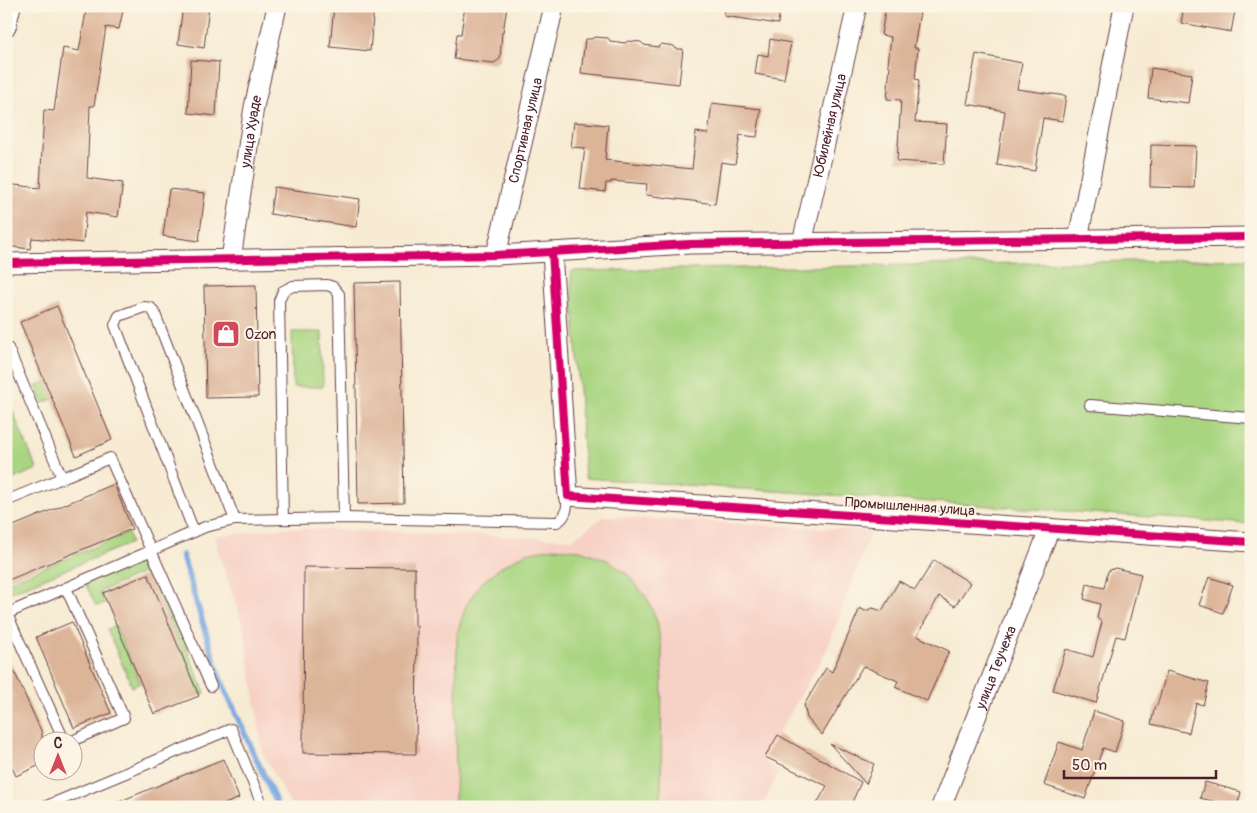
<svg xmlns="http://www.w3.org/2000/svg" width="1257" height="813" viewBox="0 0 1257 813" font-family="Pangolin,sans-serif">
	<rect width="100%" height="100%" fill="#fcf5e5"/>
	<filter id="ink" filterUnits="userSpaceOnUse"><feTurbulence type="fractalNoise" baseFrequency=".02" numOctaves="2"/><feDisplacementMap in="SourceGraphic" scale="10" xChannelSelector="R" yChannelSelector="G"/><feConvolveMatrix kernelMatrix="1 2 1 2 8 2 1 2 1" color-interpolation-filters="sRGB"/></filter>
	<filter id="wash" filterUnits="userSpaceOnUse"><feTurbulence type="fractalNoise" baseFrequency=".0096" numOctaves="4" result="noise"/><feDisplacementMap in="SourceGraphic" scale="20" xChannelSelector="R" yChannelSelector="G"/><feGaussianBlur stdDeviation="1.12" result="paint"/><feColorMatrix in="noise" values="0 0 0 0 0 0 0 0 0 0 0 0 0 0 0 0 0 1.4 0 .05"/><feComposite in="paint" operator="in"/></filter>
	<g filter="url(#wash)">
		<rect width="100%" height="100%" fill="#f7ebd3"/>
		<polygon fill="#f7d1c6" points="604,516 871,531 827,649 763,761 779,771 762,807 292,807 263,754 244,628 217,548 216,536 286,528 573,539"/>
		<g fill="#a9d581" stroke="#7a7a56">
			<polygon points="1251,259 1251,524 585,478 571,271"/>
			<polygon points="292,332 322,332 323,387 293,387"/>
			<polygon points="76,369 83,386 43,403 36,386"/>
			<polygon points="6,396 37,469 6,482"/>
			<polygon points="128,533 131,543 6,594 6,583"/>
			<polygon points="553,548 580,550 607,560 626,573 647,598 657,621 662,650 661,807 455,807 457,633 466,606 480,584 501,567 526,553"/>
			<polygon points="138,560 144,572 100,592 105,603 96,606 85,583"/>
			<polygon points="154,571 205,693 200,695 149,573"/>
			<polygon points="116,626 140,683 132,687 107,629"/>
		</g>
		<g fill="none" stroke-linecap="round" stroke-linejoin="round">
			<polyline stroke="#79a7e2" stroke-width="6" points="182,555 219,676 278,807"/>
		</g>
		<g id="blocks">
			<g fill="#dcb498">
				<polygon points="87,6 124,6 119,29 106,27 94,106 90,106 87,178 123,183 118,217 86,212 83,243 32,238 30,249 6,246 6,184 40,188 44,110 54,111 63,48 79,51"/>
				<polygon points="183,6 209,6 204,48 178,44"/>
				<polygon points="334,6 374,6 370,51 330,47"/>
				<polygon points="465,6 507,7 503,32 502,32 500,59 494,63 454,59 457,34 461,34"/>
				<polygon points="725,6 780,6 778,24 724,16"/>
				<polygon points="886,6 921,6 914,48 918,48 915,79 919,80 915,122 947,124 944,164 897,161 901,100 887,99 890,66 888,65 891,37 881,35"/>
				<polygon points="1184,6 1236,6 1231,32 1181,23"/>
				<polygon points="595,37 608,38 610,41 618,42 625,43 628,41 641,42 644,45 658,47 661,44 674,46 676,49 683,49 679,84 581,73 585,39 591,39"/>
				<polygon points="770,39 791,43 784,79 755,74 758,54 768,56"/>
				<polygon points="976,54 1022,63 1017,89 1066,96 1062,121 1043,118 1035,171 997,165 1005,111 967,104"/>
				<polygon points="191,60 219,62 216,116 188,113"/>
				<polygon points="1151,68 1192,74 1188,103 1148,98"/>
				<polygon points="712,103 761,109 757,137 740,135 735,164 721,162 715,204 646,195 647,184 611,181 611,183 606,183 605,192 580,189 585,148 571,147 574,122 608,125 605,160 692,169 696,132 708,134"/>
				<polygon points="1151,145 1196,146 1194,188 1150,187"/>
				<polygon points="274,187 360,199 356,227 270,214"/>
				<polygon points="169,189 205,193 199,241 163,236"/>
				<polygon points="400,282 404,503 358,504 354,283"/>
				<polygon points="256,285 258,397 206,398 204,286"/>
				<polygon points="57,306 112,440 76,456 20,322"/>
				<polygon points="114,484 132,529 6,581 6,529"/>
				<polygon points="934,560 970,583 955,606 939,596 917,636 949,651 927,701 895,687 898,681 863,666 822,735 807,718 804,705 826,668 832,672 860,608 865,611 873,608 882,611 899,581 915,590"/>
				<polygon points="304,567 415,568 415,626 417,626 416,754 303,753"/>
				<polygon points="1115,568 1141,574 1125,638 1116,636 1096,703 1053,690 1066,649 1093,657 1102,622 1097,618 1100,604 1084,599 1087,584 1104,588 1108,571"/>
				<polygon points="148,574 199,696 154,714 103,593"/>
				<polygon points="1209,577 1233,585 1223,613 1199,605"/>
				<polygon points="72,622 111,713 74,728 36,637"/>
				<polygon points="6,653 42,733 42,764 16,776 6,755"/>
				<polygon points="1167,671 1209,683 1203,705 1196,703 1189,733 1151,724 1155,706 1157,706"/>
				<polygon points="1094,711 1125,721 1115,752 1103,748 1085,799 1044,785 1059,742 1082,750"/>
				<polygon points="778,735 861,782 850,807 815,807 827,786 765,757"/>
				<polygon points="830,744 874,764 866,784"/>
				<polygon points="223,759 239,798 218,807 106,807"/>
				<polygon points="1205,782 1241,792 1237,807 1200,798"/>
			</g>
		</g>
	</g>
	<g filter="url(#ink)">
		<use href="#blocks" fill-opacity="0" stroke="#643e44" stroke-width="1"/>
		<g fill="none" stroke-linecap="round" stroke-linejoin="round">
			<defs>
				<g id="service">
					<polyline points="6,349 8,348 62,478 6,501"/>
					<polyline points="1090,405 1251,418"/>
					<polyline points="62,478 110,458 211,686"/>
					<polyline points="283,519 279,301 283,291 293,286 327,285 333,287 339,294 344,518"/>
					<polyline points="194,532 115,325 119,316 144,307 151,308 155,314 235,520"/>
					<polyline points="66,588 124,718 72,741"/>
					<path d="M6,614l199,-87 30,-7 109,-2 213,4c10,-5 10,-15 11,-26"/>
					<polyline points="7,614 64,740"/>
					<polyline points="44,807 231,729 263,807"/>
				</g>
				<g id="minor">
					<polyline points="6,27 11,6"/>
					<polyline points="1078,239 1124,6"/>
					<path id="s1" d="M802,243l55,-237"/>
					<polyline points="552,252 568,496 1251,542"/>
					<path id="s2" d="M496,255l58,-249"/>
					<path id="s3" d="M231,259l23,-152 23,-101"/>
					<polyline points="6,263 496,255 690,244 1251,237"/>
					<path id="s4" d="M941,807l109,-279"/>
				</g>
			</defs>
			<use href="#service" stroke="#643e44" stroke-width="12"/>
			<use href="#minor" stroke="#643e44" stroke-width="21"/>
			<use href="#service" stroke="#fff" stroke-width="10"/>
			<use href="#minor" stroke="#fff" stroke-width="19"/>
			<defs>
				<g id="cycleway">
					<polyline points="552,252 568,496 1251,542"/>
					<polyline points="6,263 496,255 690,244 1251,237"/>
				</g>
			</defs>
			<use href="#cycleway" stroke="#fcf5e5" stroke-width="11"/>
			<use href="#cycleway" stroke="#d6006c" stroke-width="8"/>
		</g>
	</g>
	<defs>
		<symbol id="shop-square" viewBox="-11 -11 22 22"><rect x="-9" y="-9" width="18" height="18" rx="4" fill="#d1495b" stroke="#fcf5e5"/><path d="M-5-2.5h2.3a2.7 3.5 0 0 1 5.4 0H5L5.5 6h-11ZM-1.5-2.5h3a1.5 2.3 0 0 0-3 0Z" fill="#fff"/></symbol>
	</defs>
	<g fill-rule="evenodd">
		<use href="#shop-square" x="210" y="318" width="32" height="32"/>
	</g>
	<g text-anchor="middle" stroke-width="4" stroke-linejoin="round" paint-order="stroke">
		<g font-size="14" fill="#4a1f2b" stroke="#fcf5e5">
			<text dy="5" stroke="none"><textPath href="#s1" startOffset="121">Юбилейная улица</textPath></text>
			<text dy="5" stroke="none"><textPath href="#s2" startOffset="128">Спортивная улица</textPath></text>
			<text dy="5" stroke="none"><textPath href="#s3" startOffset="129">улица Хуаде</textPath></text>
			<text transform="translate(910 506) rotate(4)" y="5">Промышленная улица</text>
			<text dy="5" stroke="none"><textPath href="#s4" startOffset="150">улица Теучежа</textPath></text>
		</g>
		<g font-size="14" fill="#4a1f2b" stroke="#fcf5e5" text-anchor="start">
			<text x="245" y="339">Ozon</text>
		</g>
	</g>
	<rect width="1257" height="813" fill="none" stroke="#fcf5e5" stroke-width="25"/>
	<g transform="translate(58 756)"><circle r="24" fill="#fcf5e5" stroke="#b59f9b"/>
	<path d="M0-4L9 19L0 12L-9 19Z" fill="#d1495b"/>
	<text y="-8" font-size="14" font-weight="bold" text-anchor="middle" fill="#4a1f2b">С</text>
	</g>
	<path d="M1064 770v8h152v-8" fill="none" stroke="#4a1f2b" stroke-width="2.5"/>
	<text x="1072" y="770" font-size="15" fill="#4a1f2b" stroke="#fcf5e5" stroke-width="4" paint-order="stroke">50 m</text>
</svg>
